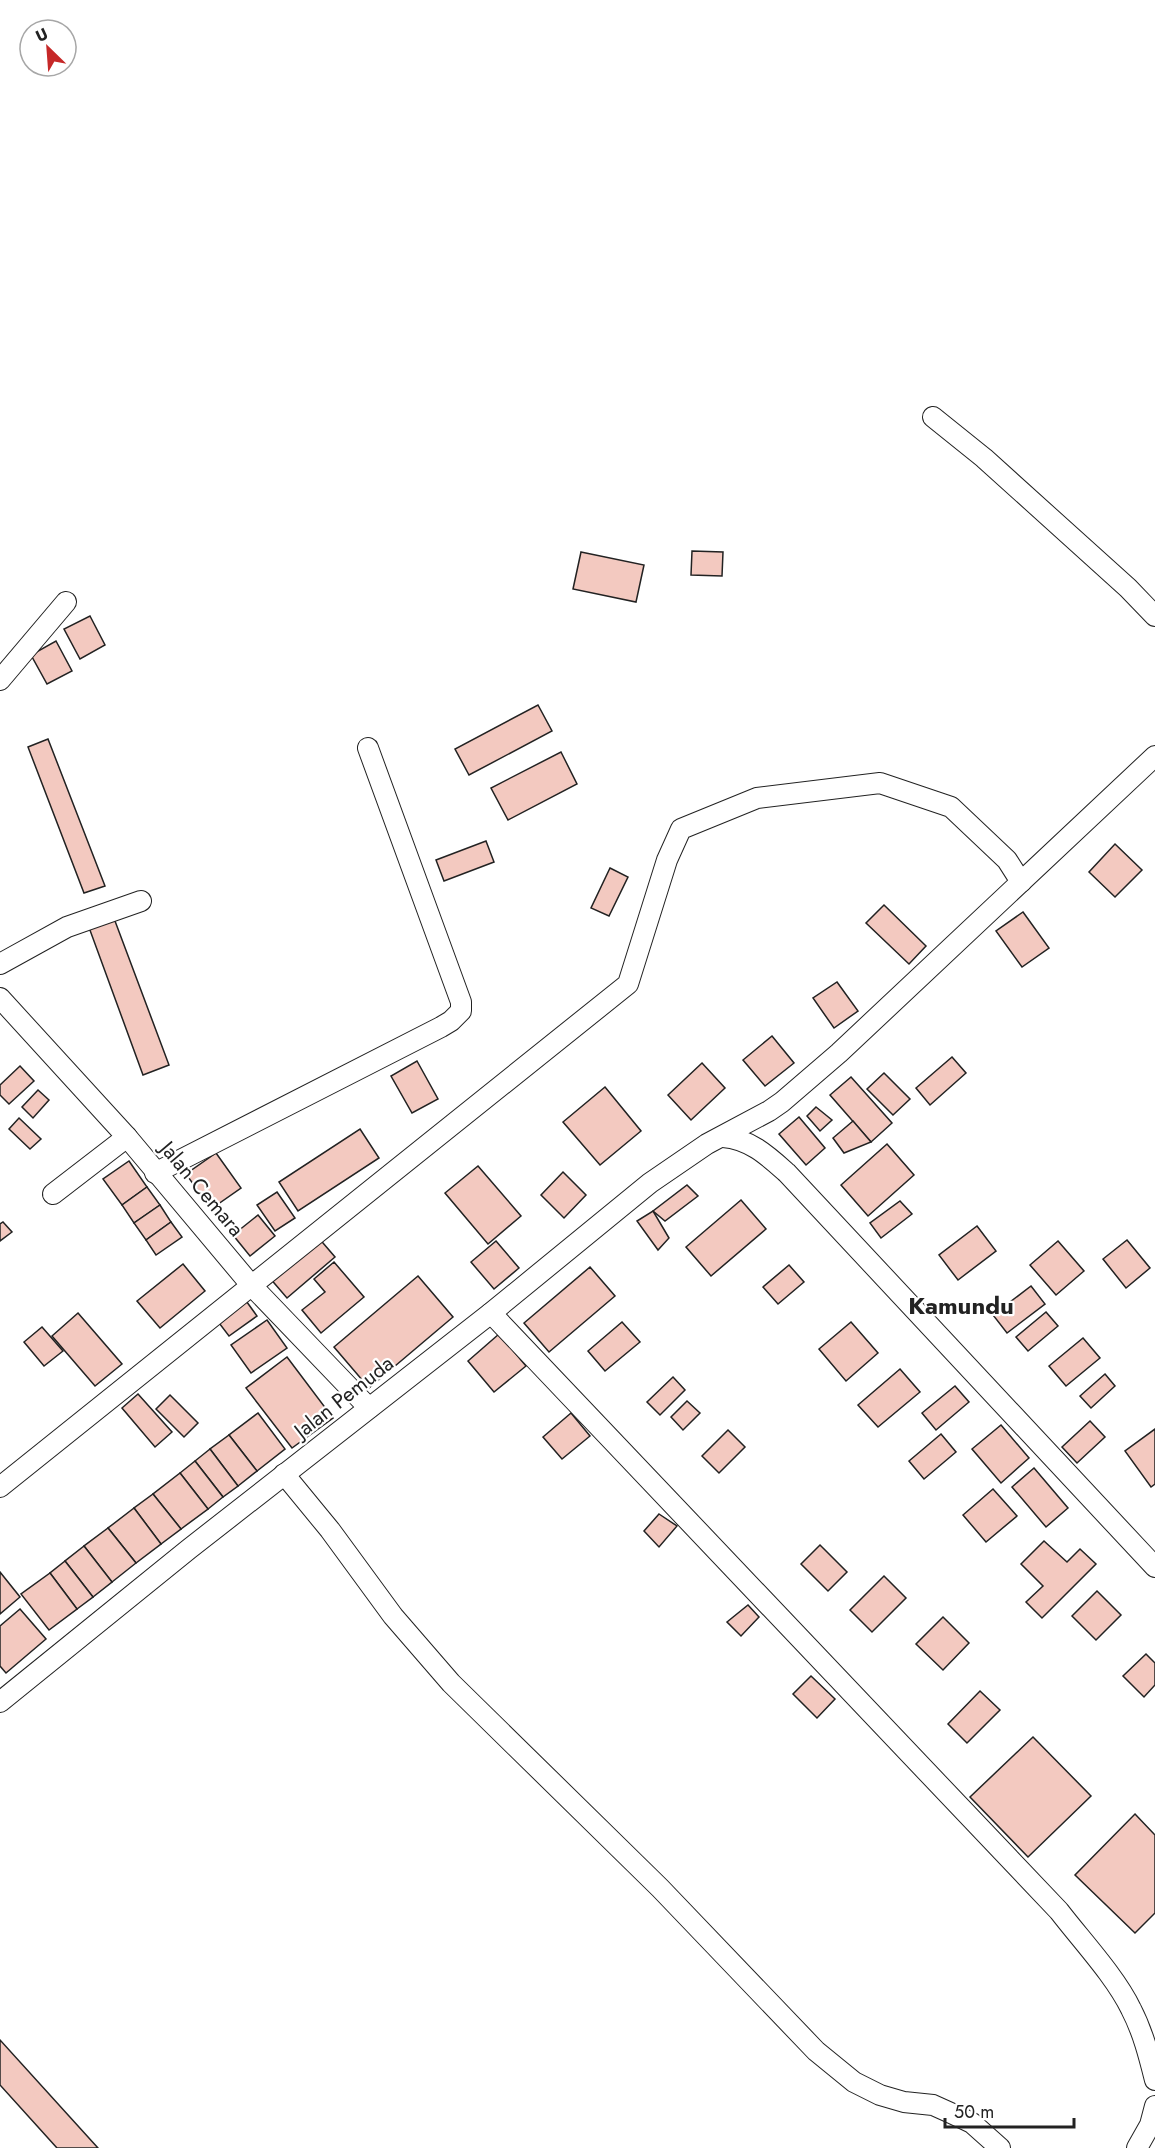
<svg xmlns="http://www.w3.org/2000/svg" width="1155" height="2148" viewBox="0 0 1155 2148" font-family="Jost,sans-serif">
	<rect width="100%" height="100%" fill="#fff"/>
	<g fill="#f3c9c0" stroke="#222" stroke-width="1.5">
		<polygon points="692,551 723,552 722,576 691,575"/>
		<polygon points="581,552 644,565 636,602 573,589"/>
		<polygon points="90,616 105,645 80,659 64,629"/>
		<polygon points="56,641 72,671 47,684 31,655"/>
		<polygon points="538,705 552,731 469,775 455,749"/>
		<polygon points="48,739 105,886 84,893 28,747"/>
		<polygon points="561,752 577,784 508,820 491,788"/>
		<polygon points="486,841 494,862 444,881 436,860"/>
		<polygon points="1115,844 1142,870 1115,897 1089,872"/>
		<polygon points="610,868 628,877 609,916 591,908"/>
		<polygon points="884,905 926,946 909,964 866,923"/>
		<polygon points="1023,912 1049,948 1022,967 996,931"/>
		<polygon points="112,913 169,1065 143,1075 87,922"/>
		<polygon points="837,982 858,1011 834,1028 813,998"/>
		<polygon points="772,1036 794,1063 765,1086 743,1060"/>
		<polygon points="952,1057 966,1073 930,1105 916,1088"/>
		<polygon points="417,1061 438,1099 412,1113 391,1076"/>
		<polygon points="702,1063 725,1088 691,1120 668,1095"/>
		<polygon points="20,1066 34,1081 9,1104 0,1095 0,1085"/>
		<polygon points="884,1073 910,1099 893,1115 867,1089"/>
		<polygon points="851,1077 892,1123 871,1142 830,1095"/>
		<polygon points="605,1087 641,1131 600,1165 563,1122"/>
		<polygon points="38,1090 49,1100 33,1118 22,1107"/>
		<polygon points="816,1107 832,1120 820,1131 807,1116"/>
		<polygon points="799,1117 825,1148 806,1165 779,1134"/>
		<polygon points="19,1118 41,1139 30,1149 9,1129"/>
		<polygon points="853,1121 871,1142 844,1153 833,1138"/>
		<polygon points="360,1129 379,1158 298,1211 279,1182"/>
		<polygon points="887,1144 914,1175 868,1216 841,1185"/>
		<polygon points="216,1153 241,1188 211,1209 186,1174"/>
		<polygon points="129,1161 147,1187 122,1205 103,1179"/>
		<polygon points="478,1166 521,1216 488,1244 445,1193"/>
		<polygon points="563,1172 586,1195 564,1218 541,1195"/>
		<polygon points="687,1185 698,1196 665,1221 653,1211"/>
		<polygon points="147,1187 160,1205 134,1223 122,1205"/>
		<polygon points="277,1192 295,1218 275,1231 257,1205"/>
		<polygon points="741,1200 766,1229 711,1276 686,1247"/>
		<polygon points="900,1201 912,1214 881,1238 870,1223"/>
		<polygon points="160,1205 171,1222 146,1240 134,1223"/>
		<polygon points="653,1211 669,1238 658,1250 637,1221"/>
		<polygon points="258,1215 275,1236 250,1256 233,1235"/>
		<polygon points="3,1222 12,1232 0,1241 0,1224"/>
		<polygon points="171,1222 182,1237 156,1255 146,1240"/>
		<polygon points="977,1226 996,1251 958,1280 939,1255"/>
		<polygon points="317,1236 335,1257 287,1298 269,1277"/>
		<polygon points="1127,1240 1150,1268 1126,1288 1103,1259"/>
		<polygon points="496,1241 519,1268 494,1289 471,1262"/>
		<polygon points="1058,1241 1084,1271 1056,1295 1030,1265"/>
		<polygon points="334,1262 364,1297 321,1333 302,1310 325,1292 314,1279"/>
		<polygon points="183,1264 205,1291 160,1328 137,1301"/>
		<polygon points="789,1265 804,1282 778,1304 763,1287"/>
		<polygon points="590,1267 615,1296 549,1352 524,1323"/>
		<polygon points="418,1276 453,1317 369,1388 334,1347"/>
		<polygon points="1031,1286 1045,1304 1007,1333 993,1315"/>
		<polygon points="244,1298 257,1316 229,1336 216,1319"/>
		<polygon points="1046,1312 1058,1326 1028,1351 1016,1337"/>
		<polygon points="78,1313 122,1364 95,1386 52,1336"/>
		<polygon points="267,1320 287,1348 251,1373 231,1345"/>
		<polygon points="622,1322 640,1342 605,1371 588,1351"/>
		<polygon points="851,1322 878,1353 846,1381 819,1349"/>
		<polygon points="42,1327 63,1351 44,1366 24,1342"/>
		<polygon points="499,1334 526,1366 494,1392 468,1361"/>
		<polygon points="1083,1338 1100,1358 1066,1386 1049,1366"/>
		<polygon points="287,1357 333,1418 292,1448 246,1388"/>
		<polygon points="900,1369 920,1392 878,1427 858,1405"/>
		<polygon points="1105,1374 1115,1386 1091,1408 1080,1396"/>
		<polygon points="673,1377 685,1390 660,1415 647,1402"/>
		<polygon points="955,1386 969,1402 936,1430 922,1413"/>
		<polygon points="138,1394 172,1432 155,1447 122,1408"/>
		<polygon points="170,1395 198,1423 184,1437 156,1409"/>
		<polygon points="687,1401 700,1413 683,1430 671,1417"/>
		<polygon points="258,1413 285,1449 257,1471 229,1435"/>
		<polygon points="571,1413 590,1436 562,1459 543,1437"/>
		<polygon points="1090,1421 1105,1437 1077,1463 1062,1447"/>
		<polygon points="1001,1425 1029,1458 1001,1483 972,1449"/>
		<polygon points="1155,1429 1155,1484 1151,1487 1125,1451"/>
		<polygon points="728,1430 745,1447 719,1473 702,1456"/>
		<polygon points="941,1434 956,1452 924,1479 909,1461"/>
		<polygon points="229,1435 257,1471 238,1486 210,1449"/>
		<polygon points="210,1449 238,1486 223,1497 195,1461"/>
		<polygon points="195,1461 223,1497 208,1509 180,1473"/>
		<polygon points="1034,1468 1068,1508 1046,1527 1012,1487"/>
		<polygon points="180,1473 208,1509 181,1529 153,1494"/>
		<polygon points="993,1489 1017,1516 986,1542 963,1515"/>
		<polygon points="153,1494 181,1529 161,1544 134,1508"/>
		<polygon points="134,1508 161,1544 136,1563 108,1528"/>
		<polygon points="659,1514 677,1526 659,1547 644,1531"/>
		<polygon points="108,1528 136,1563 112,1582 84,1546"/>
		<polygon points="1044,1541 1067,1562 1080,1549 1096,1564 1042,1618 1026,1602 1043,1586 1021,1564"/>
		<polygon points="820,1545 847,1572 828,1591 801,1564"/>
		<polygon points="84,1546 112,1582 93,1597 65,1561"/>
		<polygon points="65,1561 93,1597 77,1609 50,1573"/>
		<polygon points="0,1572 20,1597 0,1614"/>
		<polygon points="50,1573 77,1609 49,1630 21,1594"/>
		<polygon points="884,1576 906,1598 872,1632 850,1610"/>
		<polygon points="1097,1591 1121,1615 1096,1640 1072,1616"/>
		<polygon points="748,1605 759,1617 741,1636 727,1622"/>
		<polygon points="20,1609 46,1639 6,1673 0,1666 0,1626"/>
		<polygon points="943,1617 969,1643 943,1670 916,1644"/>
		<polygon points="1146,1654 1155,1663 1155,1685 1144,1697 1123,1676"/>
		<polygon points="811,1676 835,1699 817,1718 793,1694"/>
		<polygon points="980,1691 1000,1710 967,1743 948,1724"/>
		<polygon points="1033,1737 1091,1796 1028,1857 970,1797"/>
		<polygon points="1135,1814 1155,1835 1155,1913 1135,1933 1075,1875"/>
		<polygon points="0,2040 98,2148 57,2148 0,2085"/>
	</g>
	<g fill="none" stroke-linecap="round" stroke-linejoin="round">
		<defs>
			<g id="minor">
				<polyline points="933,417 984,458 1128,588 1155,616"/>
				<polyline points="0,680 66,602"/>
				<polyline points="0,964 67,927 141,901"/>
				<polyline points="0,998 127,1137 251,1285 369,1408"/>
				<path d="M723,1137c27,2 45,19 64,36l368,394"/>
				<polyline points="155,1173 441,1027 451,1021 461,1011 461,1002 368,748"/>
				<polyline points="53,1194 127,1137"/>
				<path d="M491,1313l568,598c23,30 56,65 72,98 12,23 18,47 24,71"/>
				<polyline points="284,1474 330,1530 393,1616 451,1683 660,1888 816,2051 854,2082 880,2095 904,2102 933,2105 953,2114 972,2123 1000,2148"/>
				<polyline points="0,1487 628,984 667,860 681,829 757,798 880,783 951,807 1007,860 1021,882"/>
				<polyline points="0,1702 189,1549 491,1313 650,1183 707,1144 769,1111 782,1102 839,1053 1155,756"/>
				<polyline points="1137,2148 1150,2125 1155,2106"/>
			</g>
		</defs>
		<use href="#minor" stroke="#222" stroke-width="22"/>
		<use href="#minor" stroke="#fff" stroke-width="20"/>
	</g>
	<g text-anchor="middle" stroke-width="4.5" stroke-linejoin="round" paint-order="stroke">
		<g font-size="21" fill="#222" stroke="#fff">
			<text transform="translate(202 1189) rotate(50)" y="7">Jalan Cemara</text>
			<text transform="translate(344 1397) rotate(-38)" y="7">Jalan Pemuda</text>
		</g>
		<g font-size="24" font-weight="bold" fill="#222" stroke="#fff">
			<text x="961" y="1314">Kamundu</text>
		</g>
	</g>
	<g transform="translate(48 48) rotate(335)"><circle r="28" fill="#ffffff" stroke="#a7a7a7" stroke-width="1.5"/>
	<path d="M0-4.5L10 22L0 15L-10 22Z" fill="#c62828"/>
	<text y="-9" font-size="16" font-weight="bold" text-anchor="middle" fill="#222222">U</text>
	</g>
	<path d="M945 2118v9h129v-9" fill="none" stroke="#222222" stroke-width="3"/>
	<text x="954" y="2118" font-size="18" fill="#222222" stroke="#ffffff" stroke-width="4.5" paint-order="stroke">50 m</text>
</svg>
